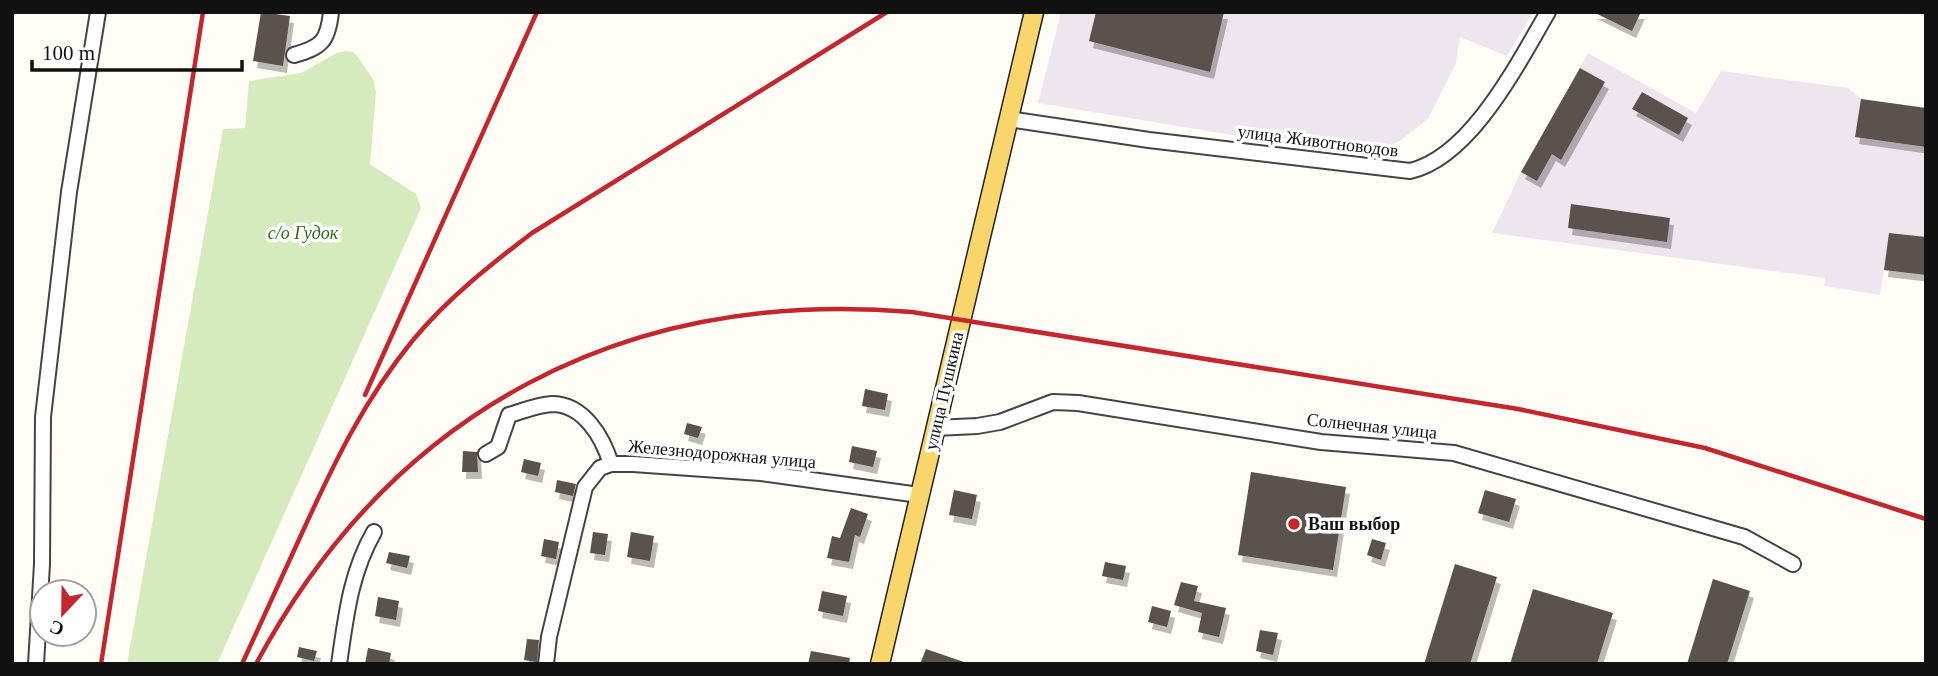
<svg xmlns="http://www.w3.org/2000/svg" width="1938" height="676" viewBox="0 0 1938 676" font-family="Georgia,serif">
	<defs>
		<filter id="shadow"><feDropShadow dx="4" dy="7" stdDeviation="0" flood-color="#0004"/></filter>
	</defs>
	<rect width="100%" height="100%" fill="#fffdf5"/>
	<g fill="#eee6ef">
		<polygon points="1061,12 1533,12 1507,56 1460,37 1456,63 1428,119 1400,141 1373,153 1232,135 1038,103"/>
		<polygon points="1588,53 1696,113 1721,71 1848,88 1861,99 1926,108 1926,275 1884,270 1880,295 1824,286 1825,278 1492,233 1521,172"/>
	</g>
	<polygon fill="#d5ebbd" points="345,51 353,52 358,57 373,79 376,92 370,164 416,194 421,208 217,664 127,664 223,129 245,128 249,81 301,73 337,53"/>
	<g fill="#5a524d" filter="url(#shadow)">
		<polygon points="261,12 290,16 283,66 253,61"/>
		<polygon points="1096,12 1224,12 1210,72 1089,41"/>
		<polygon points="1593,12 1641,12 1632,31"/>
		<polygon points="1580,68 1605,82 1561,160 1552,154 1537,181 1521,172"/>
		<polygon points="1642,92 1688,118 1679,135 1632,109"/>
		<polygon points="1861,99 1926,108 1926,147 1855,137"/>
		<polygon points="1571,204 1670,218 1667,242 1568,228"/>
		<polygon points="1889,233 1926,237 1926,275 1884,270"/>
		<polygon points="865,389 888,394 885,410 862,406"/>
		<polygon points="687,423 702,427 698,438 684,434"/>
		<polygon points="852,446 877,451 873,467 849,462"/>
		<polygon points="463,451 477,452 478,472 462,472"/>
		<polygon points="524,459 541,463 538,476 521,472"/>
		<polygon points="1251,472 1346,487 1333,570 1238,555"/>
		<polygon points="557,480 576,484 573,496 555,492"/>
		<polygon points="954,490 977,495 972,519 949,515"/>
		<polygon points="1485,490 1516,499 1509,522 1478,513"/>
		<polygon points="851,508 868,514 860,537 855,535 849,562 827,558 832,536 840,538"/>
		<polygon points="593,532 608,534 605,555 590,553"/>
		<polygon points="631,532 654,536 650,561 627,557"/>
		<polygon points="544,539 559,542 556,559 541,556"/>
		<polygon points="1372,539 1386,543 1381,560 1367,555"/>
		<polygon points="389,552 410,556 407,568 386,563"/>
		<polygon points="1105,562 1126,566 1123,580 1102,576"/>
		<polygon points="1455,564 1497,577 1470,664 1424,664"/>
		<polygon points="1713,579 1750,591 1727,664 1687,664"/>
		<polygon points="1181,582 1198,586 1194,601 1226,608 1219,637 1198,632 1202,613 1174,605"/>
		<polygon points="1533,589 1613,613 1597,664 1510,664"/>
		<polygon points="822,591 847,596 843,616 818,611"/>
		<polygon points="378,597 399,601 396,620 375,616"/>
		<polygon points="1152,606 1171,611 1167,627 1148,622"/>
		<polygon points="1260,630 1278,633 1273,655 1256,651"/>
		<polygon points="527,639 539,640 537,662 524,660"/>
		<polygon points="299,647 317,651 314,661 297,657"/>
		<polygon points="368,648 391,653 389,664 365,664"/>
		<polygon points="926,649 964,662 964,664 920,664"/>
		<polygon points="811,651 850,658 849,664 808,664"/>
	</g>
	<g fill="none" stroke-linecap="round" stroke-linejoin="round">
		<defs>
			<g id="minor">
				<path d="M294,55c28,-8 34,-14 37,-43"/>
				<path d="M1008,119l141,21 261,31c61,-14 108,-108 138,-159"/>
				<polyline points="935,428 977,426 1000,422 1053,402 1078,403 1321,442 1454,453 1744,537 1793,564"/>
				<path d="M486,454l12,-7 11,-32c14,-4 28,-10 43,-11 32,0 51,34 59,60"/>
				<polyline points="36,664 42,564 43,417 69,192 98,12"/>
				<path d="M339,664c7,-47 11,-90 35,-132"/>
				<polyline points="546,664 549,637 585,487 600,468 611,464 633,464 761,473 919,495"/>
			</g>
			<polyline id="major" points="880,664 1034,12"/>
		</defs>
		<use href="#minor" stroke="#444" stroke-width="18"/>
		<use href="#major" stroke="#222" stroke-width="21"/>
		<use href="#minor" stroke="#fff" stroke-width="14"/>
		<use href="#major" stroke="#f9d66b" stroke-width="18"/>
		<g stroke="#c4262e" stroke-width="4.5">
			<polyline points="365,395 537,12"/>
			<polyline points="101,664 203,12"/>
			<path d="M242,664c20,-44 40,-88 60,-131 32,-70 62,-133 111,-193 35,-42 77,-75 119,-107l355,-221"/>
			<path d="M256,664c137,-255 370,-376 656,-352l606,97 187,39 221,71"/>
		</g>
	</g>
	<circle fill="#c4262e" stroke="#fff" stroke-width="2.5" cx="1294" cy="524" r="7"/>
	<g text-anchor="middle" stroke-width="7" stroke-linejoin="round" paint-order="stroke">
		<g font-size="18" fill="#111" stroke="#fff">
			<text transform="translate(1318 141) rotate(7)" y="6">улица Животноводов</text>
			<text transform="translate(944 391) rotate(-77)" y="6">улица Пушкина</text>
			<text transform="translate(1372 426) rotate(6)" y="6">Солнечная улица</text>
			<text transform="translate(722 454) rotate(5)" y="6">Железнодорожная улица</text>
		</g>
		<g font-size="18" font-style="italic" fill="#2f6b1f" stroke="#fff">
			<text x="303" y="239">с/о Гудок</text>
		</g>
		<g font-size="18" font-weight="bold" fill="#111" stroke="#fff" text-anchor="start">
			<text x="1308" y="530">Ваш выбор</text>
		</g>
	</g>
	<rect width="1938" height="676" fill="none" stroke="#111111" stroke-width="28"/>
	<g transform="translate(63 613) rotate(202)"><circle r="33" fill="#ffffff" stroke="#a0a0a0" stroke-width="2"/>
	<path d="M0-5L12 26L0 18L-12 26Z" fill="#c4262e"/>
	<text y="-10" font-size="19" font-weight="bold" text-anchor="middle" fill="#111111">С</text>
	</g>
	<path d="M32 60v10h210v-10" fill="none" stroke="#111111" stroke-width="3.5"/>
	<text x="42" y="60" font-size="21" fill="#111111" stroke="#ffffff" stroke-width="5" paint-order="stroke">100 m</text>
</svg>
